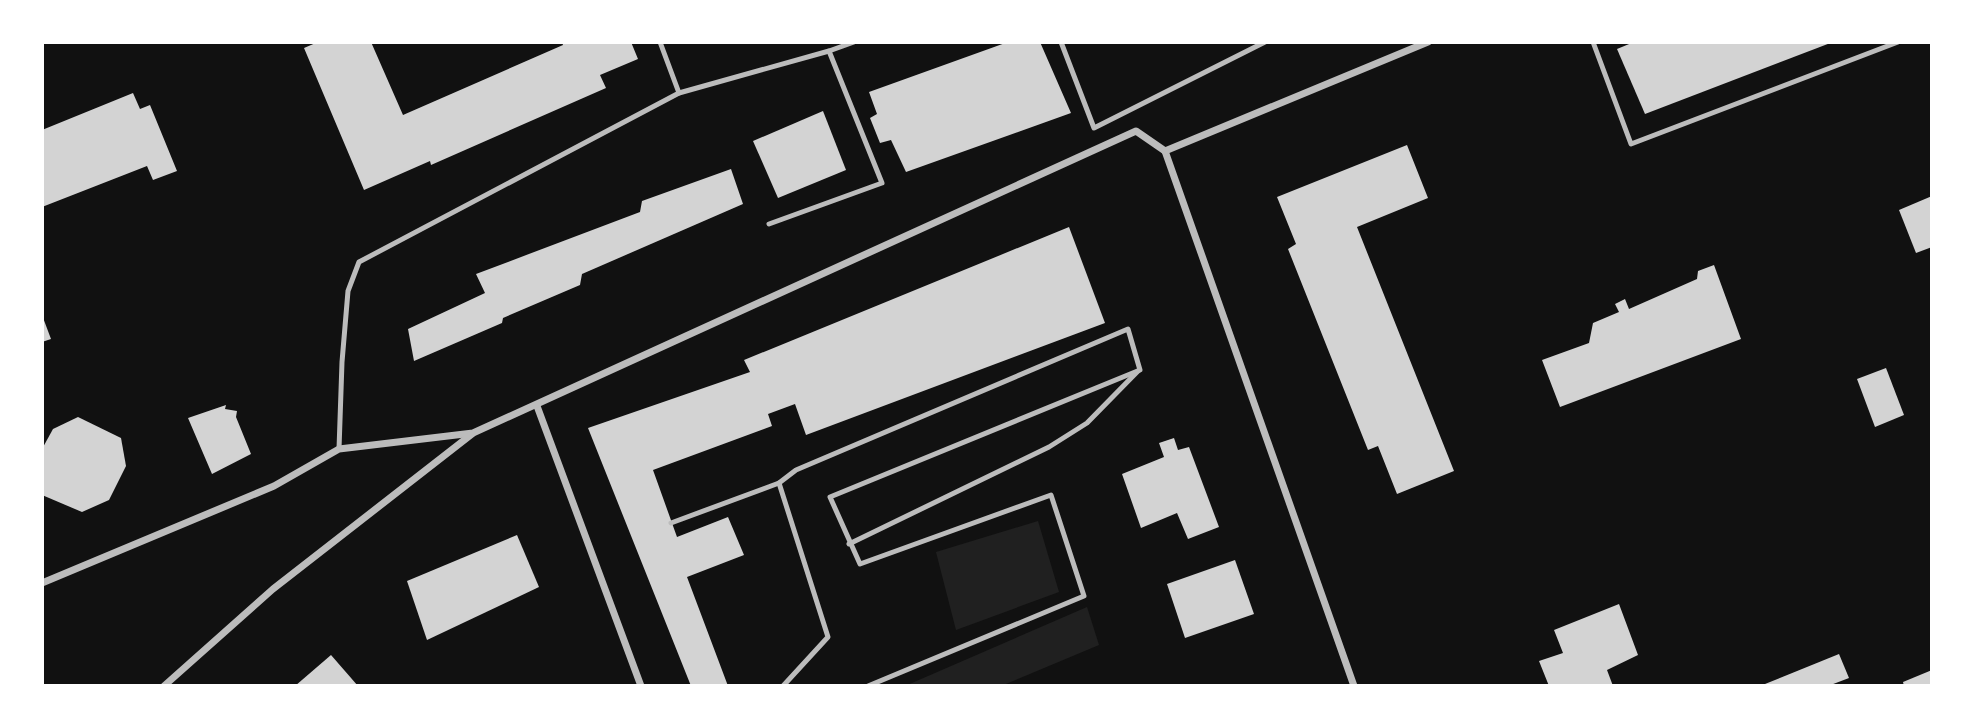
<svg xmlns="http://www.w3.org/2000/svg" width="1974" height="728" viewBox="0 0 1974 728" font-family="Ubuntu,sans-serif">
	<rect width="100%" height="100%" fill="#111"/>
	<g fill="#202020">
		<polygon points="1038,521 1059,592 956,630 936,552"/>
		<polygon points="1087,607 1099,645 1001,686 905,686"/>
	</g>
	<g fill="#d3d3d3">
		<polygon points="318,42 371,42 403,115 563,45 562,42 631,42 638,59 600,75 606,88 431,165 430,161 364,190 304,48"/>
		<polygon points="1008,42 1040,42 1071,113 906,172 891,140 880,143 870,118 877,114 869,92"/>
		<polygon points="1634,42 1833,42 1645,114 1617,49"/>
		<polygon points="133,93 140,109 150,105 177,171 153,180 147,166 42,207 42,130"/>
		<polygon points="823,111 846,170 778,198 753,141"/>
		<polygon points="1407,145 1428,198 1357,227 1454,471 1397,494 1378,446 1368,450 1288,249 1296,244 1277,197"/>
		<polygon points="731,169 743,204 582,274 580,285 503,318 502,323 414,361 408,329 485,293 476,274 640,212 642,201"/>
		<polygon points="1932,196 1932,247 1916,253 1899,210"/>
		<polygon points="1069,227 1105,323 806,435 795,404 768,414 772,426 653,470 677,537 728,517 744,555 687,577 728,686 691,686 588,428 750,372 744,360"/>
		<polygon points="1714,265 1741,339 1560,407 1542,360 1589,343 1593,323 1619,312 1615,304 1625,299 1629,309 1697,279 1698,271"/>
		<polygon points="42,315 51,339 42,342"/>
		<polygon points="1886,368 1904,415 1875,427 1857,379"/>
		<polygon points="226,405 225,409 237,411 236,417 251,454 212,474 188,418"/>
		<polygon points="78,417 121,438 126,466 109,500 82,512 42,495 42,449 53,429"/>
		<polygon points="1174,438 1178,450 1189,447 1219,527 1188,539 1177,513 1141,528 1122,474 1164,457 1159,443"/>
		<polygon points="517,535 539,587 427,640 407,581"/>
		<polygon points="1235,560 1254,614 1185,638 1167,584"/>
		<polygon points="1619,604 1638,655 1607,670 1613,686 1549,686 1539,661 1563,653 1554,630"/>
		<polygon points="1839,654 1849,678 1828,686 1760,686"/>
		<polygon points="331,655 358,686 295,686"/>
		<polygon points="1932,670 1932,686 1904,686 1903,682"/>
	</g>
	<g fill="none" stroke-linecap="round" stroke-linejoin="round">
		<g stroke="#bcbcbc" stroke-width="5">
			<polyline points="660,42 679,93"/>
			<polyline points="1061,42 1094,128 1265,42"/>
			<polyline points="1593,42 1631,144 1898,42"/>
			<polyline points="769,224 882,183 829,51"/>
			<polyline points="339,449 342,362 348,291 359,262 679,93 829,51 854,42"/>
			<polyline points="671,523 779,483"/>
			<polyline points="849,544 1049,447 1087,423 1138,371"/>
			<polyline points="783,686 828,637 779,483 796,470 1128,329 1140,370 830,497 860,564 1051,495 1084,596 868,686"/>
		</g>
		<g stroke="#bcbcbc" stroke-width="7">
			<polyline points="1165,151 1354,686"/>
			<polyline points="537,406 641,686"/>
			<polyline points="42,583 274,486 339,449 473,433 1136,131 1165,151 1428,42"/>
			<polyline points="164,686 273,589 472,434"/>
		</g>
	</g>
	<rect width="1974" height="728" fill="none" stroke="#ffffff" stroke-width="88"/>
</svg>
